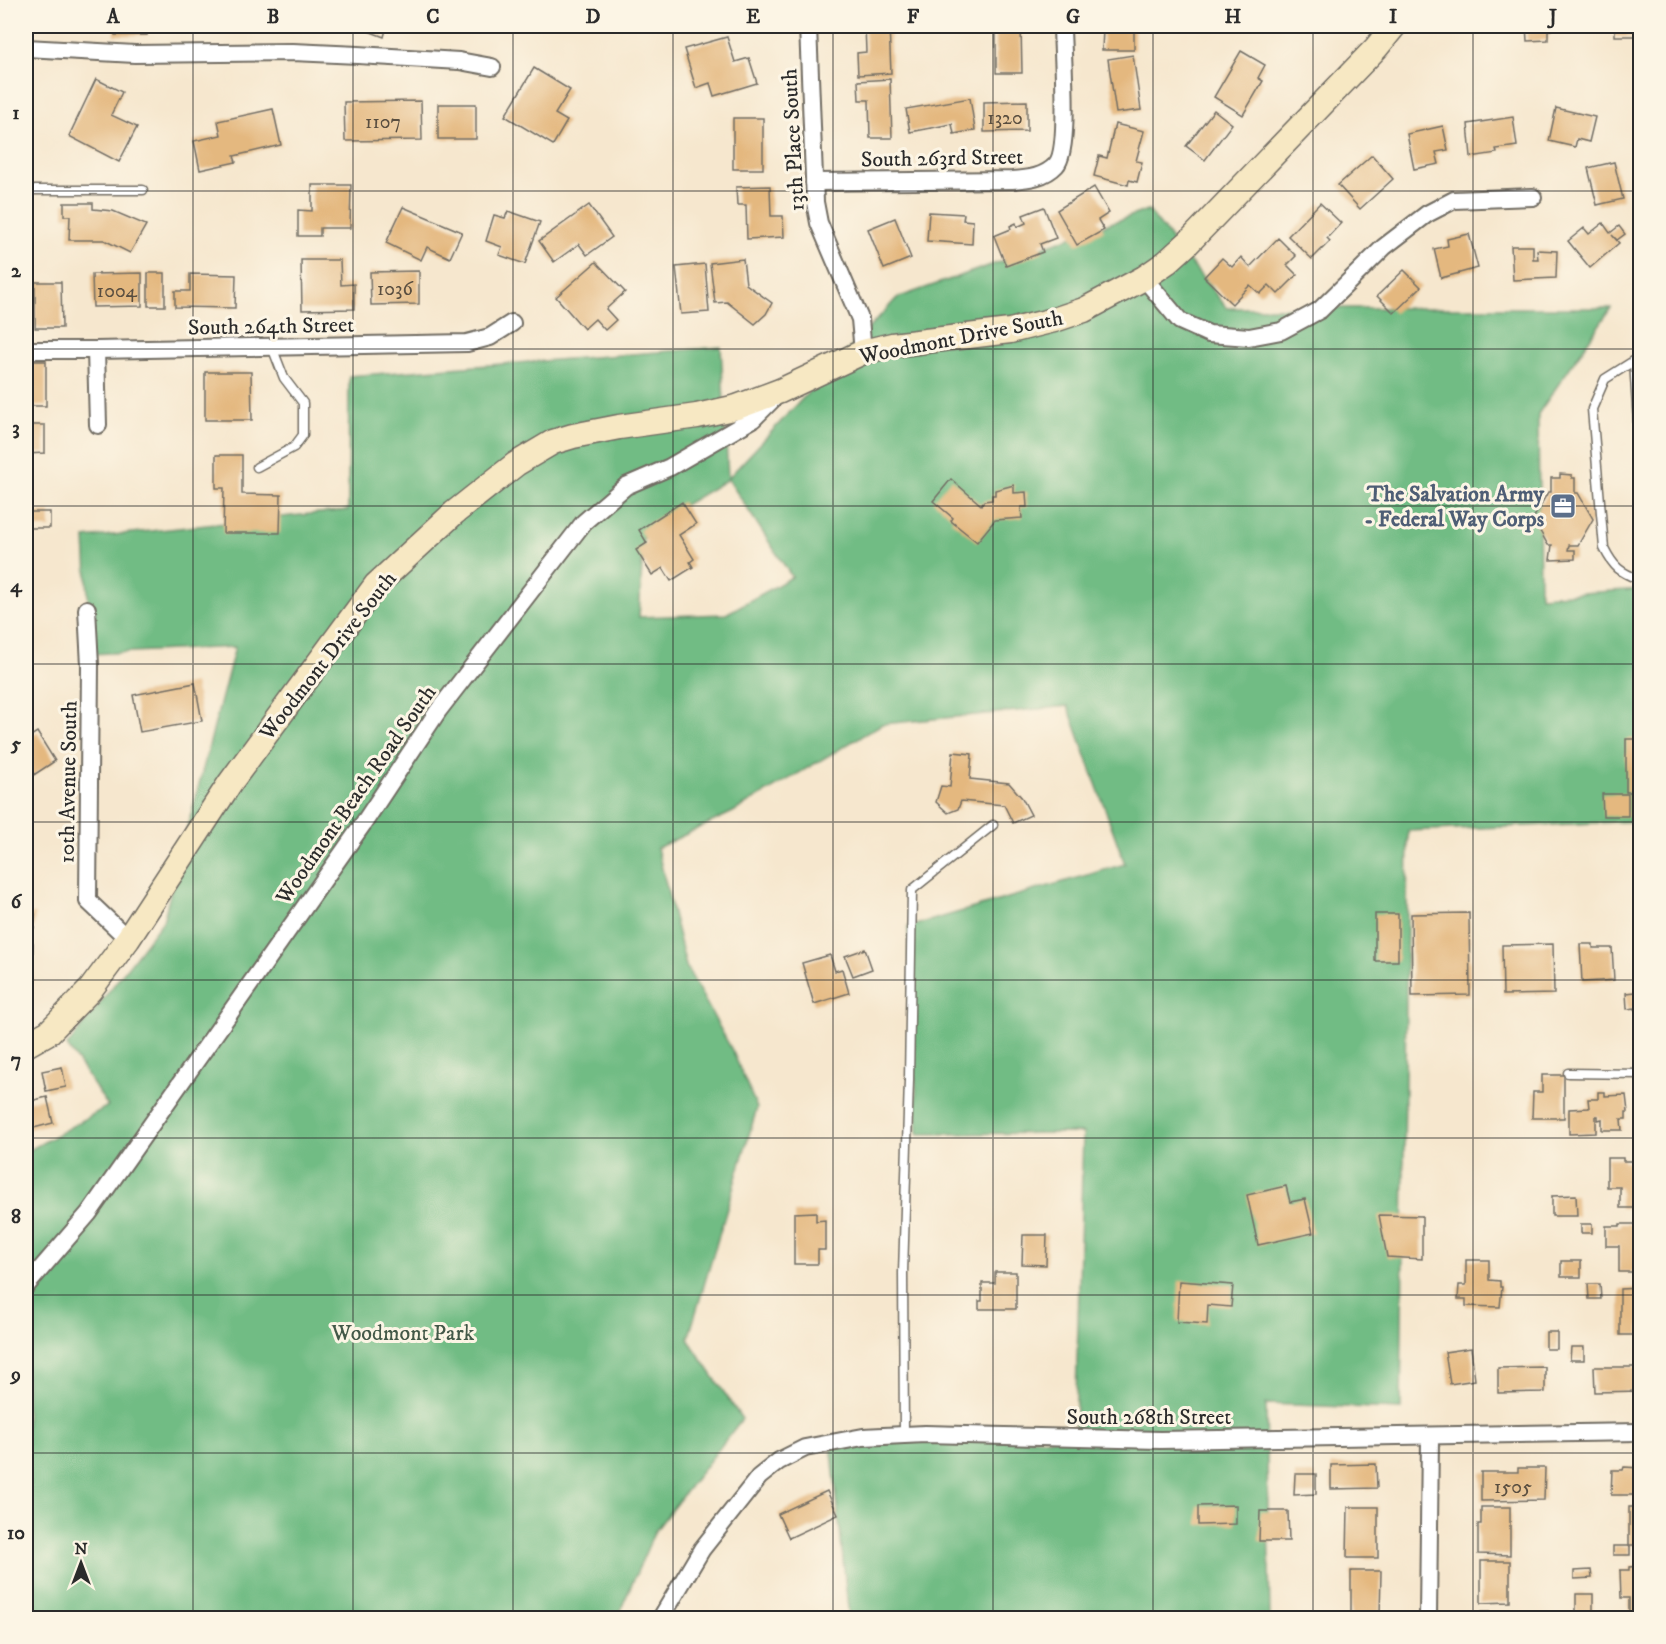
<svg xmlns="http://www.w3.org/2000/svg" width="1666" height="1644" viewBox="0 0 1666 1644" font-family="'IM FELL DW Pica',serif">
	<rect width="100%" height="100%" fill="#fcf5e5"/>
	<filter id="ink" filterUnits="userSpaceOnUse"><feTurbulence type="fractalNoise" baseFrequency=".0167" numOctaves="2"/><feDisplacementMap in="SourceGraphic" scale="12" xChannelSelector="R" yChannelSelector="G"/><feConvolveMatrix kernelMatrix="1 2 1 2 8 2 1 2 1" color-interpolation-filters="sRGB"/></filter>
	<filter id="wash" filterUnits="userSpaceOnUse"><feTurbulence type="fractalNoise" baseFrequency=".008" numOctaves="4" result="noise"/><feDisplacementMap in="SourceGraphic" scale="24" xChannelSelector="R" yChannelSelector="G"/><feGaussianBlur stdDeviation="1.35" result="paint"/><feColorMatrix in="noise" values="0 0 0 0 0 0 0 0 0 0 0 0 0 0 0 0 0 1.4 0 .05"/><feComposite in="paint" operator="in"/></filter>
	<g filter="url(#wash)">
		<rect width="100%" height="100%" fill="#f6e7ce"/>
		<path fill="#71bc84" stroke="#4e7458" stroke-width="1.5" fill-rule="evenodd" d="M1148,210l79,98h384l-73,106 2,182 100,-7v232l-232,10 -7,578 -135,-5 4,214h-421l-18,-175 244,-5 8,-305 -165,1 -10,-207 217,-63 -57,-158 -186,18 -149,88 -76,36 29,118 47,86 24,56 -69,231 54,80 -87,112 -38,87h-591v-466l82,-46 -41,-60 96,-125 72,-274 -144,7 -6,-116 263,-28 1,-134 372,-29 7,131 169,-180zM728,479l64,98 -66,37 -87,3 5,-88z"/>
		<g id="blocks">
			<g fill="#e4b87f">
				<rect x="115" y="26" width="32" height="9"/>
				<polygon points="355,26 387,26 384,37"/>
				<polygon points="865,26 889,26 891,73 858,75 857,53 866,52"/>
				<polygon points="996,26 1021,26 1022,73 996,73"/>
				<polygon points="1111,26 1134,26 1134,50 1102,50 1103,29 1111,29"/>
				<polygon points="1526,26 1551,26 1551,30 1548,30 1548,40 1527,41"/>
				<rect x="1615" y="26" width="25" height="10"/>
				<polygon points="727,37 735,62 749,58 757,83 714,96 710,83 696,88 684,49"/>
				<polygon points="1241,51 1265,65 1258,78 1263,81 1243,115 1214,97"/>
				<polygon points="1133,55 1141,110 1116,113 1108,59"/>
				<polygon points="534,68 570,90 555,114 567,121 553,145 505,116"/>
				<polygon points="96,79 122,92 111,115 137,127 119,162 69,136"/>
				<polygon points="890,79 892,138 870,138 869,100 859,100 858,81"/>
				<polygon points="970,98 975,130 954,134 952,124 910,132 906,109"/>
				<polygon points="421,101 422,140 345,141 344,102"/>
				<polygon points="1027,101 1027,131 984,132 984,102"/>
				<rect x="438" y="104" width="38" height="35"/>
				<polygon points="1556,108 1595,117 1589,142 1577,139 1575,147 1549,141"/>
				<polygon points="273,109 281,145 234,156 236,162 200,170 194,141 221,135 218,121"/>
				<polygon points="1214,110 1232,124 1205,160 1186,146"/>
				<polygon points="1513,117 1517,146 1496,149 1497,153 1471,157 1468,124"/>
				<rect x="733" y="118" width="30" height="51"/>
				<polygon points="1115,124 1144,131 1136,161 1142,162 1137,182 1129,180 1128,185 1094,176 1099,156 1107,158"/>
				<polygon points="1443,126 1448,150 1436,152 1439,164 1414,169 1407,134"/>
				<polygon points="1372,155 1393,179 1360,209 1338,185"/>
				<polygon points="1614,162 1623,199 1597,205 1588,168"/>
				<polygon points="312,185 351,185 350,228 320,228 320,236 298,236 298,210 312,211"/>
				<polygon points="770,186 771,216 783,216 784,237 747,239 746,205 737,205 736,187"/>
				<polygon points="1094,187 1109,213 1098,220 1104,230 1077,245 1057,210"/>
				<polygon points="64,203 93,203 93,209 113,211 146,225 130,253 104,240 69,240 70,216 64,216"/>
				<polygon points="1320,203 1341,223 1327,238 1330,241 1312,259 1288,236"/>
				<polygon points="589,205 612,237 587,255 579,244 554,262 539,241"/>
				<polygon points="403,207 462,232 450,258 427,247 421,260 386,243"/>
				<polygon points="1044,207 1056,238 1040,244 1043,252 1006,266 994,236 1011,229 1010,226 1016,223 1017,227 1026,223 1023,215"/>
				<polygon points="508,211 540,222 525,264 499,255 502,247 486,241 494,215 505,218"/>
				<polygon points="929,212 964,214 963,220 973,221 972,244 927,241"/>
				<polygon points="895,218 911,258 884,269 868,229"/>
				<polygon points="1603,223 1610,233 1619,226 1625,234 1617,240 1612,235 1619,243 1590,268 1568,241 1584,228 1589,234"/>
				<polygon points="1469,234 1478,268 1441,278 1434,249 1448,246 1447,239"/>
				<polygon points="1278,238 1296,256 1287,265 1297,275 1278,294 1269,285 1260,294 1250,285 1232,304 1204,277 1222,258 1232,267 1241,257 1250,267"/>
				<polygon points="1511,246 1533,246 1533,259 1538,259 1537,250 1557,251 1556,278 1513,280"/>
				<polygon points="743,259 746,284 772,303 766,314 755,324 727,302 715,303 710,263"/>
				<polygon points="301,260 340,260 341,285 354,284 354,309 302,310"/>
				<polygon points="596,262 625,292 606,309 616,320 605,330 595,319 584,329 556,297"/>
				<polygon points="705,264 709,312 681,314 676,267"/>
				<polygon points="1404,270 1421,287 1394,313 1377,296"/>
				<polygon points="419,271 419,304 371,305 370,272"/>
				<polygon points="142,273 142,306 93,307 92,274"/>
				<rect x="148" y="273" width="17" height="33"/>
				<polygon points="190,274 236,275 235,308 175,307 175,291 190,291"/>
				<polygon points="35,282 61,282 62,328 35,328"/>
				<rect x="26" y="361" width="20" height="45"/>
				<polygon points="205,372 251,372 252,420 205,420"/>
				<polygon points="26,425 45,425 45,453 26,454"/>
				<polygon points="216,455 242,455 242,494 281,495 280,533 223,533 224,488 216,488"/>
				<polygon points="1560,474 1572,475 1572,478 1575,478 1575,493 1578,493 1593,519 1578,545 1569,545 1568,550 1575,550 1575,559 1550,560 1552,545 1548,545 1533,519 1548,492 1551,492 1551,478 1560,478"/>
				<polygon points="951,479 981,505 984,501 992,500 992,495 995,495 995,490 1014,485 1014,493 1026,492 1027,507 1021,507 1022,518 995,520 977,542 951,521 953,518 933,501"/>
				<polygon points="682,502 696,524 679,535 694,559 690,562 693,567 671,581 663,568 652,575 636,550 647,543 639,530"/>
				<rect x="26" y="512" width="24" height="16"/>
				<polygon points="195,683 202,721 140,732 133,695"/>
				<polygon points="37,732 55,761 26,780 26,739"/>
				<rect x="1626" y="739" width="14" height="53"/>
				<polygon points="953,752 972,754 970,779 1009,783 1022,798 1031,815 1013,823 1004,805 961,801 958,809 948,813 936,802 941,786 950,787"/>
				<polygon points="1602,794 1628,794 1628,816 1603,816"/>
				<polygon points="1469,913 1470,995 1412,996 1411,914"/>
				<polygon points="26,914 35,914 34,928 26,928"/>
				<rect x="1375" y="914" width="23" height="47"/>
				<polygon points="26,943 33,943 32,983 26,983"/>
				<polygon points="1553,944 1554,994 1503,995 1502,945"/>
				<polygon points="1580,944 1593,944 1593,948 1612,948 1614,980 1582,982"/>
				<polygon points="865,949 872,969 853,976 845,956"/>
				<polygon points="830,955 835,971 842,969 849,993 814,1004 802,963"/>
				<polygon points="1635,989 1640,989 1640,1013 1636,1013 1635,1008 1627,1009 1626,993 1635,992"/>
				<polygon points="62,1067 66,1087 46,1091 42,1071"/>
				<polygon points="1542,1075 1564,1075 1564,1118 1532,1118 1533,1092 1542,1092"/>
				<polygon points="1598,1092 1605,1092 1605,1096 1626,1095 1628,1112 1626,1112 1626,1119 1621,1119 1622,1130 1602,1130 1602,1119 1598,1120 1598,1116 1596,1116 1596,1133 1569,1134 1569,1109 1589,1108 1588,1099 1598,1099"/>
				<polygon points="47,1097 53,1123 26,1130 26,1102"/>
				<polygon points="1607,1158 1623,1158 1623,1161 1640,1161 1640,1208 1620,1208 1620,1187 1607,1187"/>
				<polygon points="1286,1186 1290,1202 1305,1199 1313,1233 1258,1245 1247,1195"/>
				<polygon points="1576,1195 1577,1216 1552,1216 1552,1196"/>
				<polygon points="816,1212 816,1221 825,1220 825,1250 818,1250 818,1264 794,1264 794,1213"/>
				<polygon points="1379,1215 1422,1216 1422,1259 1387,1257"/>
				<rect x="1581" y="1224" width="11" height="9"/>
				<polygon points="1620,1224 1640,1224 1640,1272 1619,1272 1619,1246 1606,1246 1606,1226 1620,1226"/>
				<polygon points="1023,1235 1047,1235 1046,1265 1022,1264"/>
				<polygon points="1466,1260 1489,1260 1489,1280 1500,1281 1500,1287 1502,1287 1500,1307 1466,1306 1466,1299 1458,1299 1459,1285 1466,1285"/>
				<rect x="1561" y="1261" width="20" height="16"/>
				<polygon points="995,1272 1016,1272 1016,1309 979,1309 979,1301 982,1301 982,1283 995,1283"/>
				<polygon points="1179,1281 1233,1285 1231,1307 1208,1305 1207,1324 1177,1322"/>
				<polygon points="1588,1284 1600,1284 1601,1299 1589,1299"/>
				<polygon points="1640,1288 1640,1335 1620,1335 1620,1289"/>
				<rect x="1546" y="1332" width="11" height="17"/>
				<polygon points="1571,1347 1584,1347 1584,1360 1570,1360"/>
				<polygon points="1471,1348 1475,1380 1450,1384 1445,1352"/>
				<polygon points="1545,1367 1545,1392 1498,1393 1498,1368"/>
				<polygon points="1594,1367 1640,1367 1640,1391 1595,1392"/>
				<polygon points="1376,1464 1377,1488 1331,1489 1331,1465"/>
				<polygon points="1624,1467 1640,1468 1640,1495 1611,1495 1612,1470 1623,1470"/>
				<polygon points="1518,1468 1545,1468 1544,1500 1481,1501 1481,1472 1518,1472"/>
				<polygon points="1295,1474 1316,1474 1316,1494 1294,1495"/>
				<polygon points="827,1491 838,1515 789,1538 778,1514"/>
				<polygon points="1236,1505 1236,1524 1198,1525 1198,1506"/>
				<polygon points="1348,1507 1378,1507 1378,1558 1347,1558"/>
				<polygon points="1481,1507 1510,1507 1510,1555 1478,1554 1478,1524 1481,1524"/>
				<rect x="1629" y="1507" width="11" height="38"/>
				<polygon points="1260,1511 1288,1511 1289,1541 1259,1541"/>
				<rect x="1613" y="1546" width="17" height="9"/>
				<polygon points="1481,1561 1510,1561 1510,1602 1481,1603"/>
				<polygon points="1640,1566 1640,1618 1629,1618 1629,1598 1621,1598 1620,1570 1629,1570 1629,1567"/>
				<polygon points="1591,1570 1592,1578 1574,1579 1574,1571"/>
				<polygon points="1351,1571 1381,1571 1380,1617 1351,1617"/>
				<rect x="1576" y="1594" width="17" height="24"/>
				<rect x="1481" y="1612" width="29" height="6"/>
			</g>
		</g>
	</g>
	<g filter="url(#ink)">
		<use href="#blocks" fill-opacity="0" stroke="#726d64" stroke-width="1.5"/>
		<g fill="none" stroke-linecap="round" stroke-linejoin="round">
			<defs>
				<g id="lane">
					<polyline points="26,190 143,190"/>
					<path d="M1640,357l-35,22 -13,30 12,139c10,20 16,24 36,32"/>
					<polyline points="1634,361 1640,455"/>
					<polyline points="257,467 294,447 303,435 303,403 284,378 272,347"/>
					<polyline points="1568,1073 1640,1074"/>
					<polyline points="904,1436 903,1273 909,1080 912,890 993,825"/>
				</g>
				<g id="street">
					<polyline points="808,26 815,202 819,223 860,319 863,352"/>
					<polyline points="26,48 135,54 293,52 358,55 459,61 492,67"/>
					<path d="M814,182l198,-2c16,-1 33,-3 44,-15 15,-16 6,-113 6,-139"/>
					<polyline points="1144,278 1180,321 1209,334 1249,337 1281,331 1320,310 1384,247 1427,214 1454,200 1533,197"/>
					<polyline points="26,350 96,350 467,343 490,337 512,323"/>
					<polyline points="96,350 98,425"/>
					<polyline points="87,609 90,665 88,901 128,939"/>
					<polyline points="26,1286 89,1213 363,824 438,711 584,522 626,486 670,467 753,419 776,396"/>
					<polyline points="661,1618 702,1549 759,1477 779,1461 805,1448 831,1443 863,1437 925,1434 1160,1440 1640,1432"/>
					<polyline points="1428,1618 1430,1437"/>
				</g>
				<polyline id="secondary" points="26,1045 49,1032 90,990 128,939 230,783 376,585 454,513 516,464 553,442 573,436 619,427 697,416 737,407 780,391 863,352 892,345 1010,331 1054,320 1084,310 1144,278 1167,262 1188,243 1376,48 1394,26"/>
			</defs>
			<use href="#lane" stroke="#726d64" stroke-width="11"/>
			<use href="#street" stroke="#726d64" stroke-width="20"/>
			<use href="#secondary" stroke="#726d64" stroke-width="27"/>
			<use href="#lane" stroke="#fff" stroke-width="8"/>
			<use href="#street" stroke="#fff" stroke-width="16"/>
			<use href="#secondary" stroke="#f7e8c3" stroke-width="24"/>
		</g>
	</g>
	<path fill="none" stroke="#2b2b2b" stroke-width="1.5" stroke-opacity="0.55" d="M193,26v1592M353,26v1592M513,26v1592M673,26v1592M833,26v1592M993,26v1592M1153,26v1592M1313,26v1592M1473,26v1592M26,191h1614M26,349h1614M26,506h1614M26,664h1614M26,822h1614M26,980h1614M26,1138h1614M26,1295h1614M26,1453h1614"/>
	<defs>
		<symbol id="office-square" viewBox="-11 -11 22 22"><rect x="-9" y="-9" width="18" height="18" rx="4" fill="#5c6f8a" stroke="#fcf5e5"/><path d="M-6-3h4V-5.5h4V-3h4V5H-6ZM-1-4.5V-3h2v-1.5ZM-6 0V1H6V0Z" fill="#fff"/></symbol>
	</defs>
	<g fill-rule="evenodd">
		<use href="#office-square" x="1548" y="491" width="30" height="30"/>
	</g>
	<g text-anchor="middle" stroke-width="6" stroke-linejoin="round" paint-order="stroke">
		<g font-size="20" fill="#594e40">
			<text x="1005" y="124">1320</text>
			<text x="383" y="128">1107</text>
			<text x="395" y="295">1036</text>
			<text x="117" y="297">1004</text>
			<text x="1513" y="1493">1505</text>
		</g>
		<g font-size="22" fill="#2b2b2b" stroke="#fcf5e5">
			<text transform="translate(792 140) rotate(-93)" y="8">13th Place South</text>
			<text transform="translate(942 157) rotate(-1)" y="8">South 263rd Street</text>
			<text transform="translate(271 325) rotate(-1)" y="8">South 264th Street</text>
			<text transform="translate(961 336) rotate(-11)" y="8">Woodmont Drive South</text>
			<text transform="translate(327 655) rotate(-52)" y="8">Woodmont Drive South</text>
			<text transform="translate(67 782) rotate(-89)" y="8">10th Avenue South</text>
			<text transform="translate(355 794) rotate(-55)" y="8">Woodmont Beach Road South</text>
			<text x="1149" y="1424">South 268th Street</text>
		</g>
		<g font-size="22" font-weight="bold" fill="#4e5e75" stroke="#fcf5e5" text-anchor="end">
			<text x="1544" y="501">The Salvation Army<tspan x="1544" dy="25">- Federal Way Corps</tspan></text>
		</g>
		<g font-size="22" fill="#435848" stroke="#fcf5e5">
			<text x="403" y="1340">Woodmont Park</text>
		</g>
	</g>
	<rect width="1666" height="1644" fill="none" stroke="#fcf5e5" stroke-width="66"/>
	<g transform="translate(81 1563)" stroke="#fcf5e5" stroke-width="4.5" paint-order="stroke">
	<path d="M0-4.5L10 22L0 15L-10 22Z" fill="#2b2b2b"/>
	<text y="-9" font-size="16" font-weight="bold" text-anchor="middle" fill="#2b2b2b">N</text>
	</g>
	<rect x="33" y="33" width="1600" height="1578" fill="none" stroke="#2b2b2b" stroke-width="2"/>
	<g font-size="20" text-anchor="middle" font-weight="bold" fill="#2b2b2b">
		<text x="113" y="23">A</text>
		<text x="273" y="23">B</text>
		<text x="433" y="23">C</text>
		<text x="593" y="23">D</text>
		<text x="753" y="23">E</text>
		<text x="913" y="23">F</text>
		<text x="1073" y="23">G</text>
		<text x="1233" y="23">H</text>
		<text x="1393" y="23">I</text>
		<text x="1553" y="23">J</text>
		<text x="16" y="119">1</text>
		<text x="16" y="277">2</text>
		<text x="16" y="434">3</text>
		<text x="16" y="592">4</text>
		<text x="16" y="750">5</text>
		<text x="16" y="908">6</text>
		<text x="16" y="1066">7</text>
		<text x="16" y="1223">8</text>
		<text x="16" y="1381">9</text>
		<text x="16" y="1539">10</text>
	</g>
</svg>
